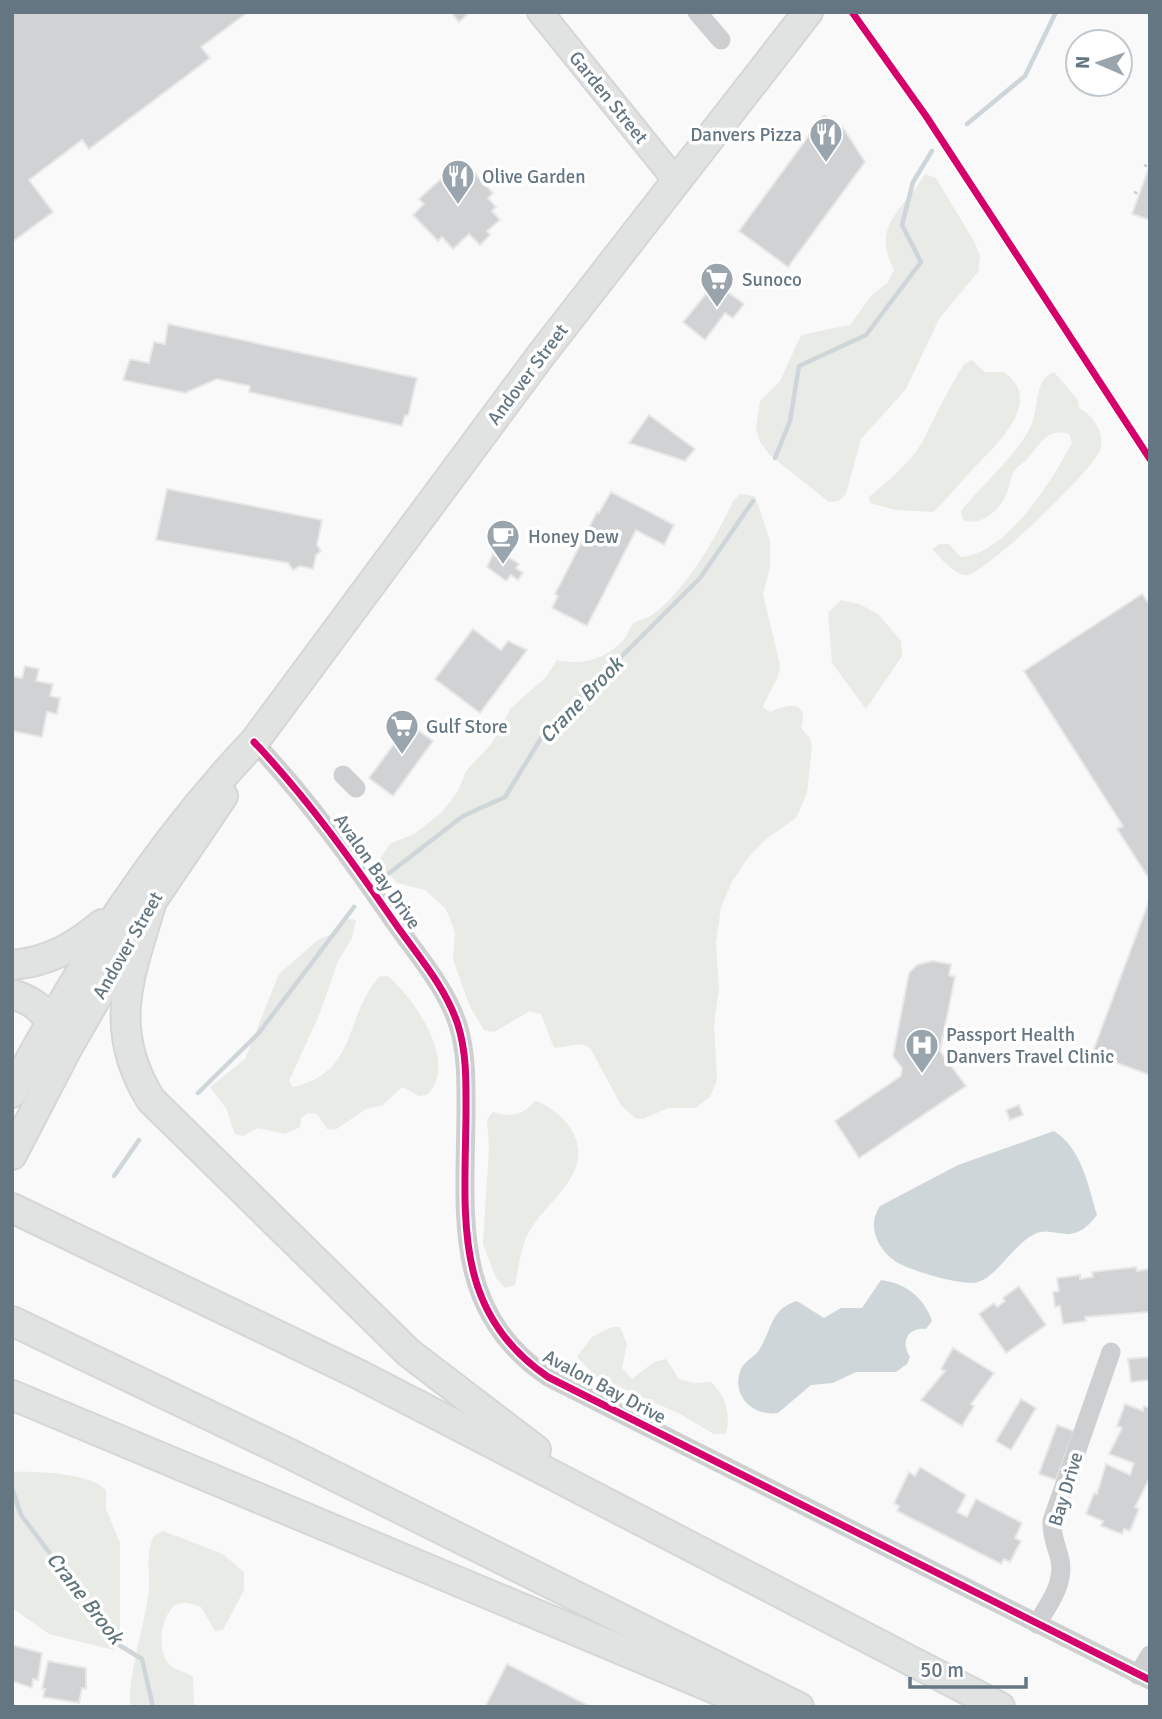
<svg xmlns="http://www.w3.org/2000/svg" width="1162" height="1719" viewBox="0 0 1162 1719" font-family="Signika,sans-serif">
	<rect width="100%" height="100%" fill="#f9f9f9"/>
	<g fill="#e8ebe6">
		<path d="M925,174l11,4 38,63 6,15 -2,16 -39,47 -33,70 -45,50 -15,55 -8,7 -9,1 -59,-47 -10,-13 -4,-13 4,-28 20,-20 21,-46 49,-10 21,-29 17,-14 6,-12c-24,-46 11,-61 31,-96z"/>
		<path d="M972,360l13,12h18c45,28 -11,77 -32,99 -13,14 -24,29 -38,41l-37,-2 -26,-7 -1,-6c19,-16 45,-37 56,-60 12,-25 24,-49 39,-73z"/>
		<path d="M1054,372l24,28 1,8c14,7 25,24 22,40 -4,19 -118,128 -135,127 -13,-1 -25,-17 -34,-26l8,-5h9l12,13c47,-4 91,-77 111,-114l-3,-9c-23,-7 -28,10 -42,25 -3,4 -9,6 -12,11 -5,6 -5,17 -9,25 -7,16 -26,32 -43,25l-2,-9c19,-24 61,-61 71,-88 7,-17 2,-44 22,-51z"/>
		<path d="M740,494l15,2 15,44v27l-7,27 17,71c0,14 -12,28 -17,42l7,5c17,-8 40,-12 31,16l9,10 2,9 -5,46 -11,25 -30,21 -19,20 -15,23 -11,25 -5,36 3,46 -5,36 3,55 -7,17 -15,11h-27l-25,11 -8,-1 -14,-13 -31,-57 -8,-4 -28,4 -13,-34 -11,-3 -36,21 -10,-2 -15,-25 -16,-46 2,-27 -9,-23 -21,-19 -28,-7 -19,-21 12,-18 24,-10 28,-22 16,-21 8,-20 26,-28 18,-34 37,-33 10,-16c25,6 51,-1 68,-22 3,-4 5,-11 8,-14 4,-4 14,-5 19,-9 33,-24 64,-77 81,-114z"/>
		<polygon points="841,600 859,604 878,614 901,641 902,656 866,709 832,663 828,613"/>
		<path d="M348,919l8,1 -4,18 -14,23 -18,52 -31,68 4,6c67,-16 49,-68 86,-110l9,-1c26,22 72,88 39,119l-8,1 -17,-9 -19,18 -17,4 -31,21 -8,-1 -10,-15 -9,-1 -7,5 -1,9 -15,7 -27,-6 -15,8 -8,-2 -9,-26 -16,-21 35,-28 34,-85 40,-35 17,-6z"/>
		<path d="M535,1101c14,4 25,14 34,25 32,47 -27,75 -43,112 -6,15 -8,32 -11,47l-10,3 -9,-10 -13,-34 6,-96 -2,-28 6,-8c16,6 31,3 42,-11z"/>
		<path d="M612,1327h8l7,17 -5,24 10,11 22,-17 12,-3 13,20 15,4 17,-1c15,14 20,32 15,52h-12l-34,-20 -85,-38 -18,-19 15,-20z"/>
		<path d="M12,1472c24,-1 78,1 94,18v19l14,34v96l-6,11 -65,-16 -37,-26z"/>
		<path d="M163,1531l60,23 21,18v18l-21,40 -8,1 -14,-24c-7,-2 -15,-6 -21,-4 -20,7 -24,47 -11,61 6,8 16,6 24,13l1,30h-64c-1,-42 15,-78 19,-119 1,-18 -4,-38 6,-53z"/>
	</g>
	<g fill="#ced6d9">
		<path d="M1054,1131c28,18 34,54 43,84 -26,35 -42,9 -62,19 -23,11 -36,41 -57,48 -13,5 -71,-12 -83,-21 -19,-13 -28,-37 -15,-55l78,-41z"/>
		<path d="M881,1280c24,3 43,17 51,41l-6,8c-18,-2 -26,13 -16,28l-3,7 -11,8h-40l-23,11 -22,2 -33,28c-25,4 -48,-18 -37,-44 4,-9 14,-12 18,-19 13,-20 11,-41 38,-49l27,17 17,-10h21z"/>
	</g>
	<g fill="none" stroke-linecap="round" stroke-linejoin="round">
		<g stroke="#ced6d9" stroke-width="4.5">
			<polyline points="967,124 1025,76 1056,12"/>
			<polyline points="775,458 790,421 799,366 866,335 921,262 902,225 913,182 932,151"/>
			<polyline points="388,874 463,816 505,797 543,735 700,578 753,501"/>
			<polyline points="198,1093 258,1034 354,907"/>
			<polyline points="114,1176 139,1140"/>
			<polyline points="12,1488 21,1515 119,1645 142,1659 153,1707"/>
		</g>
	</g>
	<g fill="#d0d2d3" stroke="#e8e8e8" stroke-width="2">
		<polygon points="12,12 248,12 201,47 210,58 89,149 82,140 29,180 53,212 12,242"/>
		<polygon points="451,12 470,12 459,22"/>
		<polygon points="824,115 844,129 865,162 788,267 739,231"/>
		<polygon points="467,165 493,193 488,198 496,207 492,211 500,220 487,231 490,235 480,245 469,234 453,249 442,237 438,241 413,215 424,204 419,199 452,169 457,175"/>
		<polygon points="1150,165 1150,220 1132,214"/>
		<polygon points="715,283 744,304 733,318 725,313 705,340 683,322"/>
		<polygon points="168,324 417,378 408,416 405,415 402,426 249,392 250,386 217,379 185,393 123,380 130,359 149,363 154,342 165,344"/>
		<polygon points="649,415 695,449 685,461 629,443"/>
		<polygon points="167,489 322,520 317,545 321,551 316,555 313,569 300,566 293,570 288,563 156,540"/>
		<polygon points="611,492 674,525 664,545 636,530 587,626 552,608 558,596 555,594 597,512 599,513"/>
		<polygon points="499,551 519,564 516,568 523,573 518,580 511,575 506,581 487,567 493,554 495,556"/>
		<polygon points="1142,594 1150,605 1150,880 1117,829 1123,826 1024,671"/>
		<polygon points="473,629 501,650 508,641 527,650 480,713 435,679"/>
		<polygon points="25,666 39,669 36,681 53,684 50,696 60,698 57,714 47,712 42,737 12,731 12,676 22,678"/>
		<polygon points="409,724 433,741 393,796 369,778"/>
		<polygon points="1149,901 1150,902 1150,1075 1092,1054"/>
		<polygon points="932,961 951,964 949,975 955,977 940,1051 966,1086 859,1158 835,1121 901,1076 902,1068 893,1056 909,973 917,965"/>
		<polygon points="1019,1105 1023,1115 1010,1120 1006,1110"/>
		<polygon points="1149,1265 1150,1265 1150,1309 1148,1312 1085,1317 1086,1321 1063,1324 1060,1306 1055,1307 1053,1292 1059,1291 1057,1278 1080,1275 1080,1279 1093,1277 1092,1272 1136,1267 1137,1271 1150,1269"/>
		<polygon points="1019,1286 1046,1325 1006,1353 979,1314 994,1303 997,1307 1005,1301 1003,1298"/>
		<polygon points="953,1348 994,1373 971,1404 974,1406 962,1426 921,1400 945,1371 941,1369"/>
		<polygon points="1150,1357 1150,1380 1131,1382 1128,1359"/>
		<polygon points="1021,1399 1036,1408 1011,1450 996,1441"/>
		<polygon points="1125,1404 1143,1411 1144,1406 1150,1408 1150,1477 1135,1507 1139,1509 1130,1531 1124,1529 1122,1534 1101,1526 1103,1521 1086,1514 1094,1493 1097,1494 1106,1464 1130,1475 1134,1463 1109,1454 1122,1428 1117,1426"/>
		<polygon points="1057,1425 1074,1431 1056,1480 1039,1474"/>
		<polygon points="920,1467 966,1495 957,1512 967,1517 976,1499 1022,1523 1015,1538 1021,1541 1010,1562 1004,1559 1001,1564 897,1511 899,1506 894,1503 909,1472 915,1476"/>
		<polygon points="12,1645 42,1653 38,1680 33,1679 32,1688 12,1681"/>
		<polygon points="48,1661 86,1668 86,1689 82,1688 79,1703 43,1697 45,1689 42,1689"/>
		<polygon points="507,1664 591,1707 485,1707"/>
	</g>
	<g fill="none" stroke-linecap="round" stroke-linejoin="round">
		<defs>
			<polyline id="major" points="540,12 677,182"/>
			<g id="highway">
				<path d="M152,901c-22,74 -46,127 -1,199l258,253 127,97"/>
				<path d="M12,965c36,-3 63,-18 90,-41"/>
				<path d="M12,994c25,8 36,18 43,44"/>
				<path d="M12,1093c68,-127 142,-246 242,-351l287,-387 267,-343"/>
				<polyline points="12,1155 68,1047 152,901 223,796"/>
				<polyline points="12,1208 358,1374 1000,1707"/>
				<polyline points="12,1321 288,1453 799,1707"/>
				<polyline points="12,1395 758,1707"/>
			</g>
		</defs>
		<use href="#major" stroke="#d5d6d7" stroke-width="28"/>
		<use href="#highway" stroke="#d5d6d6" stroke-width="32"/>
		<g stroke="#cbcccd" stroke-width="2.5" stroke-dasharray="3.5 3.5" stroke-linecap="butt">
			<polyline points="1144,165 1149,167"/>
			<polyline points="1134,192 1139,194"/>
		</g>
		<g stroke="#cecfd0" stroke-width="19">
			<polyline points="697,12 721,40"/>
			<path d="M254,742c54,57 98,119 143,184 22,31 49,62 61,99 9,29 8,59 8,89 -1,103 -14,198 82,263l602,303"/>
			<polyline points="343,775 356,788"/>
			<path d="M1037,1624c11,-19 28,-40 23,-64 -3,-14 -9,-24 -8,-39l59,-169"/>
			<polyline points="1138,1675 1150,1655"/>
		</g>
		<use href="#major" stroke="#e1e2e2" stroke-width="24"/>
		<use href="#highway" stroke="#e1e2e2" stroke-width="28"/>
		<defs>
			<g id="cycleway">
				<polyline points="852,12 926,116 1150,459"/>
				<path d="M254,742c54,57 98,119 143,184 22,31 49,62 61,99 9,29 8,59 8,89 -1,103 -14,198 82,263l602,303"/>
			</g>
		</defs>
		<use href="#cycleway" stroke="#fff" stroke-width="11"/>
		<use href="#cycleway" stroke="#d6006c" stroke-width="7"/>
	</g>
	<defs>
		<symbol id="restaurant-pin" viewBox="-11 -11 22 30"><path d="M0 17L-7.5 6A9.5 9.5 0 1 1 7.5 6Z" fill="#99a4ac" stroke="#fff"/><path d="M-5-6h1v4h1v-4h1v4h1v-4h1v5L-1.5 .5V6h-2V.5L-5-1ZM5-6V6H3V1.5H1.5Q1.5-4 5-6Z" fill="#fff"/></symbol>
		<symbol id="supermarket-pin" viewBox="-11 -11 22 30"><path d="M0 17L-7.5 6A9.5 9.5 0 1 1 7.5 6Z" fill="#99a4ac" stroke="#fff"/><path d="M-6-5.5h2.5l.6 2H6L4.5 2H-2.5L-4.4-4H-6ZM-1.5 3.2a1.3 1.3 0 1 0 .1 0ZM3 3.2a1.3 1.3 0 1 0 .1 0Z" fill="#fff"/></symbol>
		<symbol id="cafe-pin" viewBox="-11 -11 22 30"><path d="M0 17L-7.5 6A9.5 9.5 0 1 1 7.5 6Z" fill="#99a4ac" stroke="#fff"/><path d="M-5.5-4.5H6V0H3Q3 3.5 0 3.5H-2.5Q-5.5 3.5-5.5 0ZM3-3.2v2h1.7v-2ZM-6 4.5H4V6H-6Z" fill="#fff"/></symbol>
		<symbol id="hospital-pin" viewBox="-11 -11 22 30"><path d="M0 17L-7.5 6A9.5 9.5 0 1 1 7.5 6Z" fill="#99a4ac" stroke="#fff"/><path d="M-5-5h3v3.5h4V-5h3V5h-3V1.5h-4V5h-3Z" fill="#fff"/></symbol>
	</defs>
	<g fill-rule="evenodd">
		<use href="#restaurant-pin" x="807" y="115" width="38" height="52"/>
		<use href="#restaurant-pin" x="439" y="157" width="38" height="52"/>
		<use href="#supermarket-pin" x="698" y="260" width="38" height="52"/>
		<use href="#cafe-pin" x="484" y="517" width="38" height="52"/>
		<use href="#supermarket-pin" x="383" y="707" width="38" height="52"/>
		<use href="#hospital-pin" x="903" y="1026" width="38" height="52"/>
	</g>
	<g text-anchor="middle" stroke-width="7" stroke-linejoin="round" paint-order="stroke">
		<g font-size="19" fill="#657683" stroke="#fff">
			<text transform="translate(609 97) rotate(51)" y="7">Garden Street</text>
			<text transform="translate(527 374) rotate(-53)" y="7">Andover Street</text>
			<text transform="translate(378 871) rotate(55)" y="7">Avalon Bay Drive</text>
			<text transform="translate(127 945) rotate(-60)" y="7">Andover Street</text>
			<text transform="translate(605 1386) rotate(28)" y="7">Avalon Bay Drive</text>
			<text transform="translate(1065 1489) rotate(-73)" y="7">Bay Drive</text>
		</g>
		<g font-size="19" fill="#657683" stroke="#fff" text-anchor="start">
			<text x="802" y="141" text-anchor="end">Danvers Pizza</text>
			<text x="482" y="183">Olive Garden</text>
			<text x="742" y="286">Sunoco</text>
			<text x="528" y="543">Honey Dew</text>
			<text x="426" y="733">Gulf Store</text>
			<text x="946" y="1041">Passport Health<tspan x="946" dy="22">Danvers Travel Clinic</tspan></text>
		</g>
		<g font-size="21" font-style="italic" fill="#60757c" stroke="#fff">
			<text transform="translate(581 700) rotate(-46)" y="7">Crane Brook</text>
			<text transform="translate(85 1598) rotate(52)" y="7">Crane Brook</text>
		</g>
	</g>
	<rect width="1162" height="1719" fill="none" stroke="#657683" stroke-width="28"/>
	<g transform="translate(1099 63) rotate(272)"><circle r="33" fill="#ffffff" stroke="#c1c8cd" stroke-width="2"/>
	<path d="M0-5L12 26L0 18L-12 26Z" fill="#99a4ac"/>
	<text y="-10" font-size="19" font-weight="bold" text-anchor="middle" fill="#657683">N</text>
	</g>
	<path d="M910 1677v10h116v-10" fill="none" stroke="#657683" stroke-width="3.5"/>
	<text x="920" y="1677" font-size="21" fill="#657683" stroke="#ffffff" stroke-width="5" paint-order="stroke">50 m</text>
</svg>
